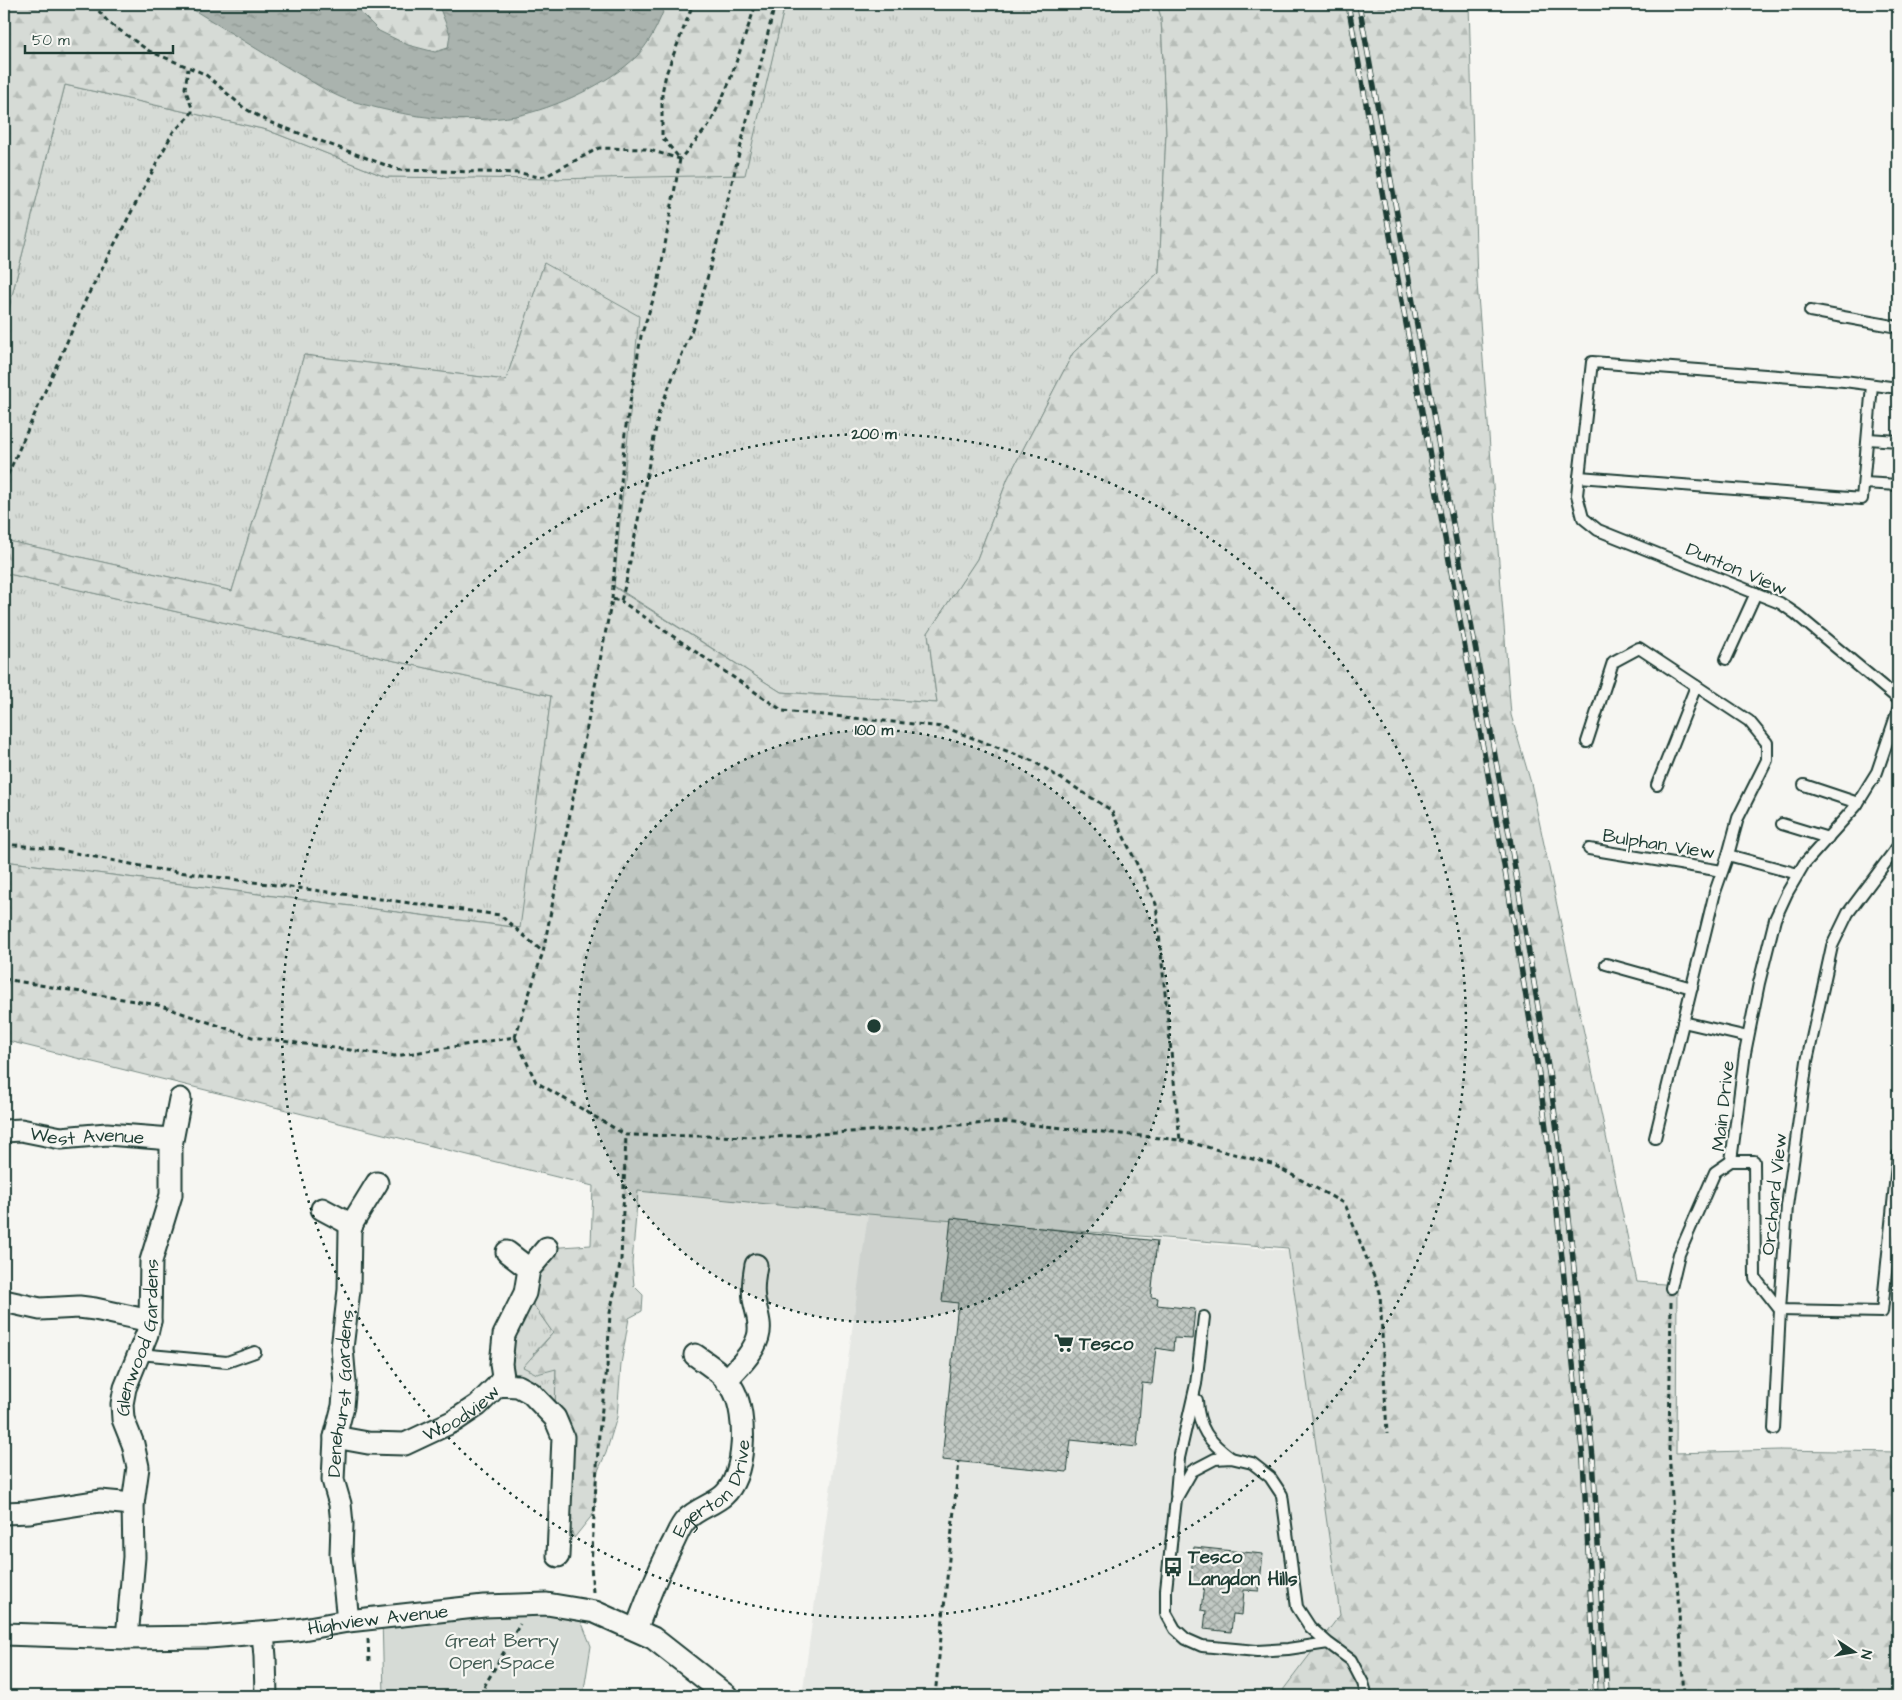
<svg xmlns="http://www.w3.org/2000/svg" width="1902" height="1700" viewBox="0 0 1902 1700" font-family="'Architects Daughter',sans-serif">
	<defs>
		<pattern id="grass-tufts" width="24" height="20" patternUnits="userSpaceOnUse" patternTransform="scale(1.25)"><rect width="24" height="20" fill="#d6dbd6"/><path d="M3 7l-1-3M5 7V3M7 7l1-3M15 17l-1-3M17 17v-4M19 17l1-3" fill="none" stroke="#b7bdb8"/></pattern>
		<pattern id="forest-firs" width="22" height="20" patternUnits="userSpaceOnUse" patternTransform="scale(1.25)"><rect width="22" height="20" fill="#d6dbd6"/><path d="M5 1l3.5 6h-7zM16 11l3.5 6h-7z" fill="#b7bdb8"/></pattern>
		<pattern id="water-ripples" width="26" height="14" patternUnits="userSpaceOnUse" patternTransform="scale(1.25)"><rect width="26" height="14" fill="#aab3ae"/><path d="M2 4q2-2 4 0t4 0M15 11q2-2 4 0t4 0" fill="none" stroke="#8a938e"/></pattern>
		<pattern id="building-cross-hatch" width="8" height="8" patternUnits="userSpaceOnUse" patternTransform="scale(1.25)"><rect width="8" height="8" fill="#c1c8c3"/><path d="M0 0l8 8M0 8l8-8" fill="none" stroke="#9ca49f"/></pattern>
	</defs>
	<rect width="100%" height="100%" fill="#f6f6f2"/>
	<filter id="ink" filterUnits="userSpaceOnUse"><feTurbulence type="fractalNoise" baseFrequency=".02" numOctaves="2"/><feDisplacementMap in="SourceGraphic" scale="10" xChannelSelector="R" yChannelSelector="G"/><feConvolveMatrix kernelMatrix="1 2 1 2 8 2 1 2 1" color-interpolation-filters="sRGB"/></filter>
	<g filter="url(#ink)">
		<polygon fill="#e6e8e4" points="868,1214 1292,1251 1340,1615 1278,1696 802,1696"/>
		<g fill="url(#grass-tufts)" stroke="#7a8c85">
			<polygon points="785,4 1157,4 1161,17 1166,134 1159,272 1073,353 1008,478 977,559 928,633 937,703 781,692 614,586 544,263 506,380 304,355 232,591 4,540 4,327 65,85 267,130 386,177 744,175"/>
			<polygon points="4,573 551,696 521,928 4,861"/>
			<polygon points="525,1293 553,1333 533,1354 556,1368 555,1418 503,1377"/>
		</g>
		<g fill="url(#forest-firs)" stroke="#7a8c85">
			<polygon points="4,4 785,4 745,175 552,179 386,177 267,130 65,85 4,327"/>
			<polygon points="1157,4 1469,4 1477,283 1511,715 1531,783 1637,1282 1677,1285 1676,1453 1779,1450 1898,1452 1898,1696 1295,1696 1283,1690 1340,1615 1288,1248 868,1214 638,1191 632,1263 634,1286 643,1295 642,1311 629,1318 621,1364 617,1417 606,1453 597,1473 594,1513 574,1538 561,1499 555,1418 556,1369 537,1374 523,1367 553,1333 525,1293 547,1248 591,1245 593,1186 4,1040 4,861 520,928 551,696 4,573 4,540 232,591 304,355 506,380 544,263 639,316 614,587 781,692 937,703 928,633 977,559 1008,478 1073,353 1159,272 1166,134 1161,17"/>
		</g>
		<polygon fill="#d6dbd6" stroke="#7a8c85" points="576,1608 591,1646 583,1696 384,1696 382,1617"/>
		<path fill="url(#water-ripples)" stroke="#72847d" d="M184,4h168l27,27 29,14 27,7 13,-4 2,-14 -12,-30h228c-7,19 -15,37 -29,52 -27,27 -84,53 -121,60 -50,8 -103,2 -150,-11 -9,-3 -18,-4 -26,-8 -12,-5 -24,-13 -36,-20 -41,-23 -80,-49 -120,-73z"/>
		<g fill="url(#building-cross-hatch)" stroke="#1f3d34">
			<polygon points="951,1218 1157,1241 1151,1297 1158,1298 1157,1305 1195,1309 1192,1339 1174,1338 1173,1351 1156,1348 1152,1384 1142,1383 1137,1447 1071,1440 1067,1472 942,1460 958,1303 942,1301"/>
			<polygon points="1194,1547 1263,1554 1259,1591 1244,1590 1242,1615 1233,1614 1231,1632 1204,1629 1206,1611 1201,1610 1204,1585 1190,1583"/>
		</g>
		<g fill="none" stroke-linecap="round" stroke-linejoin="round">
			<defs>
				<g id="service">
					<polyline points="1810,311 1898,327"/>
					<polyline points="1898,388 1844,381 1592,362 1577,495 1583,518 1598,530 1780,603 1796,614 1898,699"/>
					<polyline points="1868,439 1898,441"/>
					<polyline points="1579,477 1862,499 1872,385"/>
					<polyline points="1864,483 1898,485"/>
					<polyline points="1726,659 1756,593"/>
					<polyline points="1587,742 1613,662 1639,648 1749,721 1767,743 1767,760 1738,818 1728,855 1798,874"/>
					<polyline points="1657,785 1696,686"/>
					<polyline points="1804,785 1858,803"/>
					<polyline points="1782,824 1828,838"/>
					<polyline points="1898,846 1848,913 1832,946 1807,1061 1787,1206 1780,1310 1882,1312 1898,1155"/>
					<polyline points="1589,849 1722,871"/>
					<polyline points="1606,964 1692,988"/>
					<polyline points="1683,1022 1748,1037"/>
					<polyline points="1655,1138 1715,892 1728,855"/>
					<polyline points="1731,1161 1745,1053 1759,983 1775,919 1787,893 1804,864 1856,806 1877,772 1898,710"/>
					<polyline points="1731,1161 1754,1161 1755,1278 1780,1310 1774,1429"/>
					<polyline points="1671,1288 1679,1254 1715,1172 1731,1161"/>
					<polyline points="139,1354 227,1362 255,1352"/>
					<path d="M1197,1400c1,28 12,42 34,58"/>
					<polyline points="1176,1494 1179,1458 1196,1384 1204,1317"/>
					<polyline points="1328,1643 1288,1649 1257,1651 1202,1646 1186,1639 1175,1629 1166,1613 1166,1590 1176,1499 1192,1471 1215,1459 1231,1458 1252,1463 1270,1477 1282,1495 1297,1607 1310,1627 1328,1643 1351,1660 1363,1683 1367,1696"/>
				</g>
				<g id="minor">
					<path id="s1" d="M4,1131l17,-1 40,8 46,-4 64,5"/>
					<polyline points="322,1209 352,1225"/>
					<polyline points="529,1269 547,1248"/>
					<polyline points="4,1301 40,1309 79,1307 95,1309 150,1321"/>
					<path d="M726,1381c11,-13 27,-27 32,-44 4,-13 -2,-25 -4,-38 -2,-11 0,-23 2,-34"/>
					<polyline points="498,1385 503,1377 501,1364 504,1335 525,1293 529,1269 507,1252"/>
					<path id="s2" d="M335,1437l33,6 37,1 49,-23 24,-16 20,-20 20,1 13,7 24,25 8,19 -5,119"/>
					<polyline points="4,1513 30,1512 100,1501 133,1504"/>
					<path id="s3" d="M348,1621l-7,-67 1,-30 -2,-20 -7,-24 2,-43 8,-31 2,-23 -3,-35 7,-58 1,-60 3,-8 24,-39"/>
					<path id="s4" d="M636,1630c11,-30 22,-59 37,-87 4,-8 7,-17 13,-23 10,-11 27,-15 38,-25 22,-20 23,-79 10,-104 -8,-16 -25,-26 -39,-36"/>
					<polyline points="263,1633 265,1657 266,1696"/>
					<path id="s5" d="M4,1634l123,4 82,-1 88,-7 51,-9 136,-15 63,-2 48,8 58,26 74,58"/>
					<path id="s6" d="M127,1638l7,-81 -1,-53 5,-37 -5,-23 -10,-25 -1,-15 3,-16 22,-54 3,-13 1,-60 20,-66v-49l9,-47"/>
				</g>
			</defs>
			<use href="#service" stroke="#1f3d34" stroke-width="14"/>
			<use href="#minor" stroke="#1f3d34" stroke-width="25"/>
			<g stroke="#1f3d34" stroke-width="3" stroke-dasharray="5 4" stroke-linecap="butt">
				<polyline points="93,4 108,22 149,51 205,74 244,108 269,122 399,170 520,173 539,177 546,176 599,148 646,149 680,159 710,124 729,83 756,4"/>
				<polyline points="4,483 87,297 173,132 189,117 192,112 192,108 185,88 188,69"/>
				<polyline points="612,599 625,432 641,336 658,285 680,159 662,137 662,93 666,74 693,4"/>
				<polyline points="4,844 55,849 156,869 500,915 543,952"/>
				<polyline points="4,979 158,1005 252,1037 395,1056 515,1037"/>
				<polyline points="515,1037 536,1082 626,1135 773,1137 1005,1122 1180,1140 1156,904 1111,810 1033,761 944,727 783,711 621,601"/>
				<polyline points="515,1037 543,952 612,599 621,601 626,582 659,412 696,319 721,228 775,4"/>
				<polyline points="1180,1140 1272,1164 1345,1204 1380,1292 1387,1434"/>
				<polyline points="1671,1302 1669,1449 1684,1696"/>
				<polyline points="593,1592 591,1566 599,1433 607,1368 610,1313 621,1260 626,1135"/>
				<polyline points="368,1639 369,1661"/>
				<polyline points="482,1696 485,1685 520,1624"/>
				<polyline points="935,1696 959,1461"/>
			</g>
			<use href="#service" stroke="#f6f6f2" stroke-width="10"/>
			<use href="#minor" stroke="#f6f6f2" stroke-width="21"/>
			<defs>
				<g id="rail">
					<polyline points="1348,4 1500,841 1539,1075 1557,1211 1583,1459 1596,1696"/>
					<polyline points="1359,4 1510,839 1549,1073 1568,1209 1593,1458 1607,1696"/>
				</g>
			</defs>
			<use href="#rail" stroke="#1f3d34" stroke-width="5.5"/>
			<use href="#rail" stroke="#f6f6f2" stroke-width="4" stroke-dasharray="11" stroke-linecap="butt"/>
		</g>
	</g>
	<circle cx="874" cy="1026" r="296" fill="#1f3d34" fill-opacity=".12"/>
	<g fill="none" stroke="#1f3d34" stroke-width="2.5" stroke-dasharray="2.5 5">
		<circle cx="874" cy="1026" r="296"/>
		<circle cx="874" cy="1026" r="592"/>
	</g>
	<defs>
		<symbol id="supermarket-bare" viewBox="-9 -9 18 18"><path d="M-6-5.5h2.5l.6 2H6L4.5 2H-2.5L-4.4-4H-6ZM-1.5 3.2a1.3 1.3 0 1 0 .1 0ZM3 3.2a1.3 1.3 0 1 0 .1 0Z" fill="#1f3d34" stroke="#f6f6f2" stroke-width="2.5" paint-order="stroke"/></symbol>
		<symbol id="bus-bare" viewBox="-9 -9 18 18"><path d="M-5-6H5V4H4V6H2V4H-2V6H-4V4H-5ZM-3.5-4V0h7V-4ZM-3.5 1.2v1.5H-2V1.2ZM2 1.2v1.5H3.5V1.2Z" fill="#1f3d34" stroke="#f6f6f2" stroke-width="2.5" paint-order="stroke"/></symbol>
	</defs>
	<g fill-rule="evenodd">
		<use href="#supermarket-bare" x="1050" y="1329" width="28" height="28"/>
		<use href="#bus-bare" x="1159" y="1553" width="28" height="28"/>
	</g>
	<g text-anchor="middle" stroke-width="4.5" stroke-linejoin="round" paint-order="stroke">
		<g font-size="19" fill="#1f3d34" stroke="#f6f6f2">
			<text transform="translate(1737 568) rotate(23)" y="7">Dunton View</text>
			<text transform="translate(1659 843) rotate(9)" y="7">Bulphan View</text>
			<text transform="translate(1722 1106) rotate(-84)" y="7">Main Drive</text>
			<text dy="7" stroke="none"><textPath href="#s1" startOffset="84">West Avenue</textPath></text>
			<text transform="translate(1773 1194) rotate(-84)" y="7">Orchard View</text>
			<text dy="7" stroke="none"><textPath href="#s6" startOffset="306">Glenwood Gardens</textPath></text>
			<text dy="7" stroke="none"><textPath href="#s3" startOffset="230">Denehurst Gardens</textPath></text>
			<text dy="7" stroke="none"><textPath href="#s2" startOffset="135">Woodview</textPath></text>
			<text dy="7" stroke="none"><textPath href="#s4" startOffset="165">Egerton Drive</textPath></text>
			<text dy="7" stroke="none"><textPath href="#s5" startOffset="375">Highview Avenue</textPath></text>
		</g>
		<g font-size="19" font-weight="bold" fill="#1f3d34" stroke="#f6f6f2" text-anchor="start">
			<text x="1079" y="1350">Tesco</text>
			<text x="1188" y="1563">Tesco<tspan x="1188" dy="22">Langdon Hills</tspan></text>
		</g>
		<g font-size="19" fill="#445d54" stroke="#f6f6f2">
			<text x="502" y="1647">Great Berry<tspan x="502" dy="22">Open Space</tspan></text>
		</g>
	</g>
	<circle cx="874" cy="1026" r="8" fill="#1f3d34" stroke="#f6f6f2" stroke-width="2.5"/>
	<g font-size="15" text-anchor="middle" font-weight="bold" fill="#1f3d34" stroke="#f6f6f2" stroke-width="4.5" stroke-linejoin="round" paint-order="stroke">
		<text x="874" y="439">200 m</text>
		<text x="874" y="735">100 m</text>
	</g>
	<rect width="1902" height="1700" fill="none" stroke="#f6f6f2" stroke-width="20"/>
	<rect x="10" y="10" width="1882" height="1680" fill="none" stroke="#1f3d34" stroke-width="2" filter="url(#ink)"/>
	<g transform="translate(1854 1652) rotate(102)" stroke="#f6f6f2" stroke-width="4" paint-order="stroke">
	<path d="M0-4L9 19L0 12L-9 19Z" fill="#1f3d34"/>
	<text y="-8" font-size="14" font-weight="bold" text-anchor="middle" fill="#1f3d34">N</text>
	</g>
	<path d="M25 45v8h148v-8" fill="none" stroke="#1f3d34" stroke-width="2.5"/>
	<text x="32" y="45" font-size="15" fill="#1f3d34" stroke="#f6f6f2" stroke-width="4" paint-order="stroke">50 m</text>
</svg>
